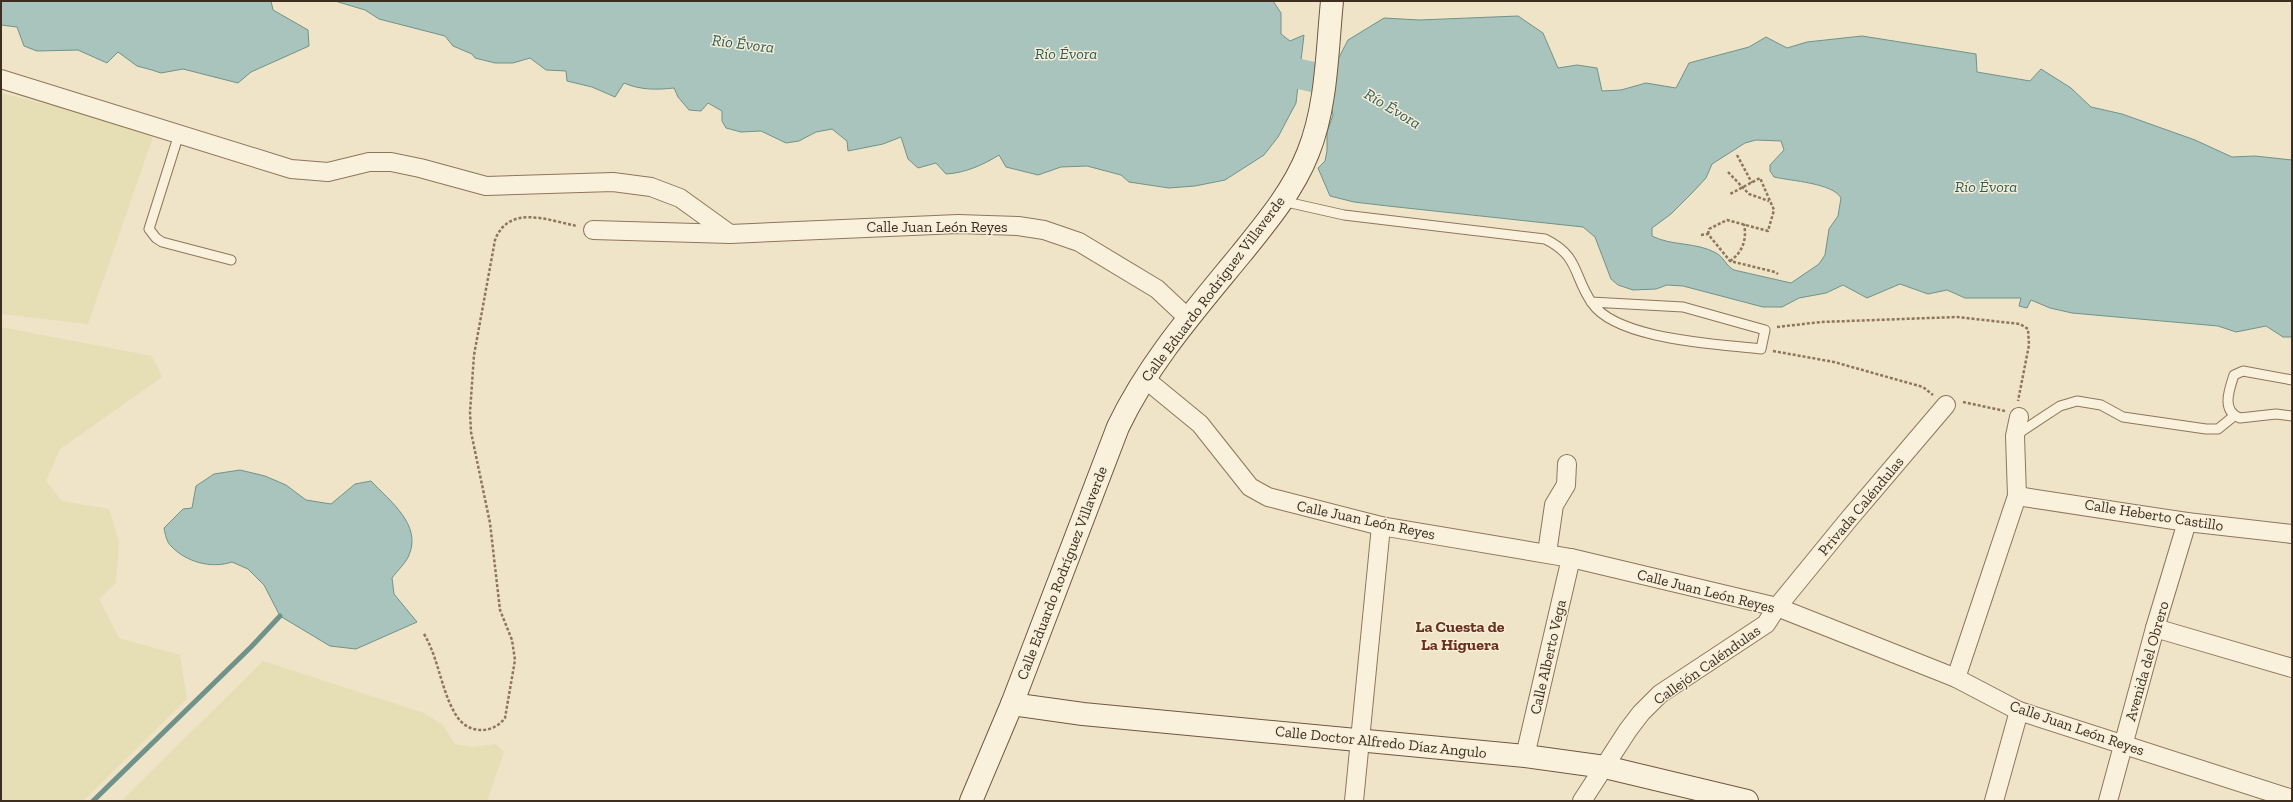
<svg xmlns="http://www.w3.org/2000/svg" width="2293" height="802" viewBox="0 0 2293 802" font-family="'Zilla Slab',serif">
	<rect width="100%" height="100%" fill="#f0e4c8"/>
	<g fill="#e6deb5">
		<polygon points="1,93 155,131 88,324 1,314"/>
		<polygon points="1,327 152,356 162,377 60,449 46,481 62,501 109,509 119,542 116,583 99,599 119,638 180,655 187,699 83,801 1,801"/>
		<polygon points="263,661 424,713 443,725 455,744 472,747 496,744 504,752 487,801 121,801"/>
	</g>
	<g fill="#a9c4bc" stroke="#6f938a" fill-rule="evenodd">
		<polygon points="1,1 271,1 273,10 308,30 309,46 251,72 238,83 183,69 161,73 152,70 137,66 118,52 107,63 78,50 37,51 24,46 17,27 1,25"/>
		<path d="M335,1h938l8,12v21l9,7 14,-6 -8,68 -18,34 -14,18 -39,25 -30,6 -26,2 -40,-6 -8,-7 -34,-9 -26,1 -23,8 -32,-8 -7,-12c-16,10 -34,18 -53,19l-10,-11 -18,5 -10,-9 -7,-22 -18,7 -35,7 -1,-10 -15,-12 -16,3 -17,9 -13,2 -25,-12 -20,1 -15,-4 -4,-7v-10l-14,-8 -7,8 -12,-1 -11,-13 -4,-9c-18,2 -34,2 -50,-5l-9,14 -23,-10 -25,-6 -1,-10 -20,-1 -16,-12 -17,5h-18l-20,-5 -3,-4 -19,-8 -8,-10 -66,-17 -14,-9z"/>
		<path d="M1518,16l25,17 15,35 19,-3 20,3 5,23 19,-1 25,-7 30,5 13,-25 60,-16 17,-10 21,11 20,-6 55,-6 114,18 1,18 53,9 11,-12 30,19 20,19 31,7 73,26 37,17 23,-1 37,4v177h-9l-17,-11 -30,6 -18,-6 -146,-13 -22,-5 -19,-8 -4,8 -8,-2 2,-8h-56l-18,-8 -19,4 -28,-10 -33,14 -24,-13 -17,8 -27,5 -17,9h-19l-80,-21 -16,-1 -11,4 -23,1 -15,-5 -7,-6 -16,-42 -12,-10 -195,-21 -34,-4 -24,-6 -12,-28 7,-7 2,-10v-19l6,-17 -3,-13 6,-39 12,-23 36,-22 35,2zM1756,140l25,1 3,9 -14,15v6l4,6c17,4 59,6 67,21l-3,18 -9,13 -4,26 -6,9 -28,19 -57,-13c-8,-4 -10,-13 -18,-17 -19,-11 -45,-7 -64,-17v-8l19,-14 22,-22 13,-14 6,-14 33,-21z"/>
		<path d="M240,470l25,6 21,9 20,15 25,4 24,-20 16,-3c19,20 51,44 38,74 -3,8 -12,16 -17,23l2,16 23,28 -61,27 -26,-3 -50,-30 -16,-31 -16,-16 -16,-7c-21,7 -46,0 -61,-16 -4,-3 -6,-12 -7,-18l19,-19 9,-1 4,-22 18,-12z"/>
	</g>
	<g fill="none" stroke-linecap="round" stroke-linejoin="round">
		<polyline stroke="#6f938a" stroke-width="5" points="93,801 251,647 280,616"/>
		<polyline stroke="#a9c4bc" stroke-width="30" points="1260,65 1353,86"/>
		<defs>
			<g id="lane">
				<polyline points="179,134 149,229 156,238 162,242 231,260"/>
				<path d="M1282,201l62,14 201,24c35,17 28,37 47,64 25,37 127,41 169,46l4,-19 -82,-23 -92,-5"/>
				<path d="M2292,380l-49,-9 -9,4c-5,15 -13,36 6,43l36,-4 16,2"/>
				<polyline points="2016,435 2060,406 2077,401 2101,405 2123,417 2206,429 2218,429 2234,416"/>
			</g>
			<g id="street">
				<polyline points="1,79 291,169 328,172 369,162 391,162 420,168 486,186 613,182 651,187 680,198 730,234"/>
				<polyline points="593,230 730,234 958,224 1018,226 1044,230 1079,242 1157,289 1189,319"/>
				<polyline points="1144,378 1200,424 1250,487 1268,497 1381,526 1571,558 1777,607 1956,678 2019,711 2292,799"/>
				<polyline points="2017,496 2187,522 2292,534"/>
				<polyline points="1547,553 1554,505 1566,485 1567,464"/>
				<polyline points="2155,628 2292,668"/>
				<polyline points="1956,678 2017,496 2015,436 2019,417"/>
				<polyline points="1525,756 1571,558"/>
				<polyline points="1354,801 1381,526"/>
				<polyline points="1582,801 1628,730 1641,713 1660,694 1766,624 1777,607 1849,519 1946,405"/>
				<polyline points="1994,801 2019,711"/>
				<polyline points="2108,801 2155,628 2187,522"/>
			</g>
			<g id="secondary">
				<polyline points="1012,704 1083,714 1525,756 1605,767 1747,801"/>
				<path d="M971,801l41,-97 106,-277c31,-65 78,-118 123,-173 25,-31 52,-63 67,-101 19,-47 19,-102 24,-152"/>
			</g>
		</defs>
		<use href="#lane" stroke="#8d765c" stroke-width="11"/>
		<use href="#street" stroke="#8d765c" stroke-width="20"/>
		<use href="#secondary" stroke="#6f573f" stroke-width="24"/>
		<g stroke="#8d765c" stroke-width="2.5" stroke-dasharray="3 2" stroke-linecap="butt">
			<polyline points="1737,155 1752,183"/>
			<polyline points="1728,172 1749,194 1769,201"/>
			<polyline points="1708,234 1709,229 1727,220 1768,231 1774,210 1760,178 1730,194"/>
			<polyline points="1701,235 1708,234 1730,261 1775,272 1778,274"/>
			<path d="M1730,261c13,-9 17,-22 14,-37"/>
			<polyline points="1777,327 1821,322 1957,317 2020,324 2028,329 2029,345 2018,401"/>
			<polyline points="1773,351 1834,362 1923,387 1933,395"/>
			<polyline points="1963,402 2005,411"/>
			<path d="M424,634c15,25 17,57 32,81 11,19 36,20 49,3l10,-58 -3,-20 -12,-30 -10,-87 -19,-91 -1,-20 4,-57 21,-115c14,-36 52,-20 82,-14"/>
		</g>
		<use href="#lane" stroke="#faf1dc" stroke-width="9"/>
		<use href="#street" stroke="#faf1dc" stroke-width="18"/>
		<use href="#secondary" stroke="#faf1dc" stroke-width="22"/>
	</g>
	<g text-anchor="middle" stroke-width="3" stroke-linejoin="round" paint-order="stroke">
		<g font-size="15" fill="#3d2e20" stroke="#f7eed8">
			<text x="937" y="232">Calle Juan León Reyes</text>
			<text transform="translate(1213 289) rotate(-53)" y="5">Calle Eduardo Rodríguez Villaverde</text>
			<text transform="translate(1861 506) rotate(-50)" y="5">Privada Caléndulas</text>
			<text transform="translate(2154 515) rotate(9)" y="5">Calle Heberto Castillo</text>
			<text transform="translate(1366 520) rotate(12)" y="5">Calle Juan León Reyes</text>
			<text transform="translate(1062 573) rotate(-69)" y="5">Calle Eduardo Rodríguez Villaverde</text>
			<text transform="translate(1706 591) rotate(14)" y="5">Calle Juan León Reyes</text>
			<text transform="translate(1548 657) rotate(-77)" y="5">Calle Alberto Vega</text>
			<text transform="translate(2147 661) rotate(-74)" y="5">Avenida del Obrero</text>
			<text transform="translate(1707 665) rotate(-35)" y="5">Callejón Caléndulas</text>
			<text transform="translate(2077 728) rotate(19)" y="5">Calle Juan León Reyes</text>
			<text transform="translate(1381 742) rotate(6)" y="5">Calle Doctor Alfredo Díaz Angulo</text>
		</g>
		<g font-size="16" font-style="italic" fill="#2f5d5a" stroke="#f7eed8">
			<text transform="translate(743 43) rotate(7)" y="6">Río Évora</text>
			<text x="1066" y="59">Río Évora</text>
			<text transform="translate(1393 108) rotate(31)" y="6">Río Évora</text>
			<text x="1986" y="192">Río Évora</text>
		</g>
		<g font-size="16" font-weight="bold" fill="#6b2e1e" stroke="#f7eed8">
			<text x="1460" y="632">La Cuesta de<tspan x="1460" dy="18">La Higuera</tspan></text>
		</g>
	</g>
	<rect width="2293" height="802" fill="none" stroke="#3d2e20" stroke-width="4"/>
</svg>
